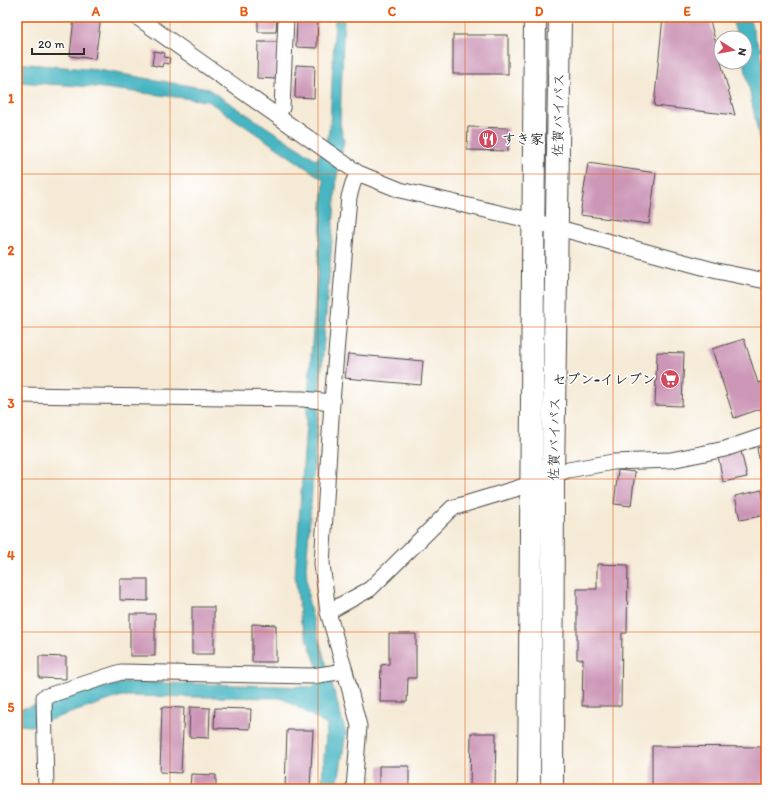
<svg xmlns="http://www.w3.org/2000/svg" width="783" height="806" viewBox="0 0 783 806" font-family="Itim,'Klee One',sans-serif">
	<rect width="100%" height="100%" fill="#fff"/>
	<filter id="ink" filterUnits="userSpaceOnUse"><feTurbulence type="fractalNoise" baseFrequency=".025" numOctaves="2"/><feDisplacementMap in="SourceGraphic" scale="8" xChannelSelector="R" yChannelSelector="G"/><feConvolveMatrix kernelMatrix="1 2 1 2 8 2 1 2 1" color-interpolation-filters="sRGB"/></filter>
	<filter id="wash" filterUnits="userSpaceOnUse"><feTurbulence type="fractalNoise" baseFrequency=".012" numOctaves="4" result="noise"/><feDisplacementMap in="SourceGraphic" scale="16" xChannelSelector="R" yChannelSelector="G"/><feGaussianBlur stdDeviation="0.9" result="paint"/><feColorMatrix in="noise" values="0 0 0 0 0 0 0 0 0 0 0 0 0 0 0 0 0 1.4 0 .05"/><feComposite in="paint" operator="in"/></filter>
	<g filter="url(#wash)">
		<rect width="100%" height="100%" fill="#f5ead6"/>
		<g fill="#47b5c2" stroke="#397076">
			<polygon points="335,17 344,17 340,124 344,141 337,176 306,568 309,605 346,733 337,789 321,789 327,725 282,698 122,696 31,726 17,725 17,710 125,682 312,687 320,681 318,669 301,622 295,575 324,180 208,101 95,87 17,82 17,63 98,70 208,89 317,160 328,136 330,125"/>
			<polygon points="731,17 749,17 759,49 766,85 766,174 744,62 745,62 745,38 738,38"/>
		</g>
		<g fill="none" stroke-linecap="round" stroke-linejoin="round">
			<polyline stroke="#47b5c2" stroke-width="5" points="759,49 766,48"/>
		</g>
		<g id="blocks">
			<g fill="#cc97b7">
				<polygon points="74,17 101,17 95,59 70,56"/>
				<polygon points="258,17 277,17 276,32 258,32"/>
				<polygon points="297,17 318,17 317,48 296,47"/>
				<polygon points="663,17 709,17 735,115 654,106"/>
				<rect x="453" y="35" width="55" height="39"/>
				<polygon points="258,42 278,42 276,79 257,78"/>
				<polygon points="154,51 165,53 164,57 170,58 169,64 163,63 162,67 152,65"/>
				<polygon points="296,65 315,66 314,98 295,97"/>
				<polygon points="468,127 508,128 508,151 467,150"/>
				<polygon points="588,163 656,173 649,224 580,215"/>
				<polygon points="744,339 758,383 766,380 766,407 734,418 712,349"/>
				<polygon points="657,352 684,353 682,406 655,405"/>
				<polygon points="348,354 423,361 421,385 345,378"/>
				<polygon points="766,446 766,474 762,474 757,448"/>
				<polygon points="741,451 747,477 723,482 718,455"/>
				<polygon points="618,470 635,472 631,506 614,504"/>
				<polygon points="762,490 766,515 740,520 735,496"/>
				<polygon points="597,564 628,565 627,633 622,633 621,706 582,706 583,659 577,659 577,589 597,589"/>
				<polygon points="120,579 148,579 148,601 120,600"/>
				<rect x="192" y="607" width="22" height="47"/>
				<rect x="130" y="614" width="25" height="42"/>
				<polygon points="252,624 276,625 276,662 252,662"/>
				<polygon points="389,634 416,634 416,678 408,678 407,702 380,702 381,665 389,664"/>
				<polygon points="39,656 66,657 66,679 39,678"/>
				<polygon points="162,707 184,708 181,773 160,772"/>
				<polygon points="190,707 210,708 209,738 189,737"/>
				<polygon points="215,708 251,709 250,729 214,728"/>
				<polygon points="287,730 313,730 310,789 285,789"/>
				<polygon points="471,733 496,733 495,789 470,789"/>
				<polygon points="652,746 765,747 765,789 652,789"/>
				<rect x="379" y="766" width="30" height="23"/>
				<polygon points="191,774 216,775 216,789 190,789"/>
			</g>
		</g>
	</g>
	<g filter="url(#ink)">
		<use href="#blocks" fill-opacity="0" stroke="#494845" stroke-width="1"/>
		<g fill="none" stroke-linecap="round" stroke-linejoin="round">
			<defs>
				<g id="minor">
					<polyline points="137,17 358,173 400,190 533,221 717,271 766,281"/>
					<polyline points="277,115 282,108 286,17"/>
					<polyline points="17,395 303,399 332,402"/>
					<polyline points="328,612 370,589 452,508 515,489 568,470 613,462 671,460 725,449 766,435"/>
					<polyline points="46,789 44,697 121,672 312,676 345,671"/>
					<polyline points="354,789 359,726 345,671 328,612 322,564 332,402 349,197 353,183 358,173"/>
				</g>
				<g id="trunk">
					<polyline points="529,789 535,17"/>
					<polyline points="552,789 553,476 560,17"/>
				</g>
			</defs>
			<use href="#minor" stroke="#494845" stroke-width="17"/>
			<use href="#trunk" stroke="#494845" stroke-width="24"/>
			<use href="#minor" stroke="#fff" stroke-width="15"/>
			<use href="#trunk" stroke="#fff" stroke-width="22"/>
		</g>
	</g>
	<path fill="none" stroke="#e8590c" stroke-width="1" stroke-opacity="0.55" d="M170,17v772M318,17v772M465,17v772M613,17v772M17,174h749M17,327h749M17,479h749M17,632h749"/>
	<defs>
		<symbol id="restaurant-disc" viewBox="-11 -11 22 22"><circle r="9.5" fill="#d1495b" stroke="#fff"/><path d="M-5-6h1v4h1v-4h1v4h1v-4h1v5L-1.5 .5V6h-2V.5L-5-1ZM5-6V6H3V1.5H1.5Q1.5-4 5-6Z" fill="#fff"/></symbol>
		<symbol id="supermarket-disc" viewBox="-11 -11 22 22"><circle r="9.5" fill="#d1495b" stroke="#fff"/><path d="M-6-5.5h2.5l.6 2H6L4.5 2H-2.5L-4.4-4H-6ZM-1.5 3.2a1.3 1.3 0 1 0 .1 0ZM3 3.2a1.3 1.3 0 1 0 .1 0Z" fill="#fff"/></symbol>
	</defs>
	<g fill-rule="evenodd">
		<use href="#restaurant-disc" x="477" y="128" width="22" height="22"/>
		<use href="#supermarket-disc" x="659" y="368" width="22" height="22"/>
	</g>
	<g text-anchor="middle" stroke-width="3" stroke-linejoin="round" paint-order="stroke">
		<g font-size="14" fill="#2b2b2b" stroke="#fff">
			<text transform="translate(558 115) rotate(-89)" y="5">佐賀バイパス</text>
			<text transform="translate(554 439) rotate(-89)" y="5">佐賀バイパス</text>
		</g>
		<g font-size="14" font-weight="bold" fill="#2b2b2b" stroke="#fff" text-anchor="start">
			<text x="502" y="144">すき家</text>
			<text x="656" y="384" text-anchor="end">セブン-イレブン</text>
		</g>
	</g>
	<rect width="783" height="806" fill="none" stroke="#fff" stroke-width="44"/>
	<g transform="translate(733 50) rotate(101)"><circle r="19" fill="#ffffff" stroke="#aaaaaa"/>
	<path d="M0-3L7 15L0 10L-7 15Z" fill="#d1495b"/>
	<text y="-6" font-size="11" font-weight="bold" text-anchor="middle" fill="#2b2b2b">N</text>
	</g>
	<path d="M32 48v6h52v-6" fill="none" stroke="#2b2b2b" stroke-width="2"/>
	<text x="38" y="48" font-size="12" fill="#2b2b2b" stroke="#ffffff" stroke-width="3" paint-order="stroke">20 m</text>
	<rect x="22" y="22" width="739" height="762" fill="none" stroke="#e8590c" stroke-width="1.5"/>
	<g font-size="13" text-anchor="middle" font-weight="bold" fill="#e8590c">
		<text x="96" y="16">A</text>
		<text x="244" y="16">B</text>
		<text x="392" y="16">C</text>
		<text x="539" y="16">D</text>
		<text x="687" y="16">E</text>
		<text x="11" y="103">1</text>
		<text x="11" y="255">2</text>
		<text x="11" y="408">3</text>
		<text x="11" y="560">4</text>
		<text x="11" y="712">5</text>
	</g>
</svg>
